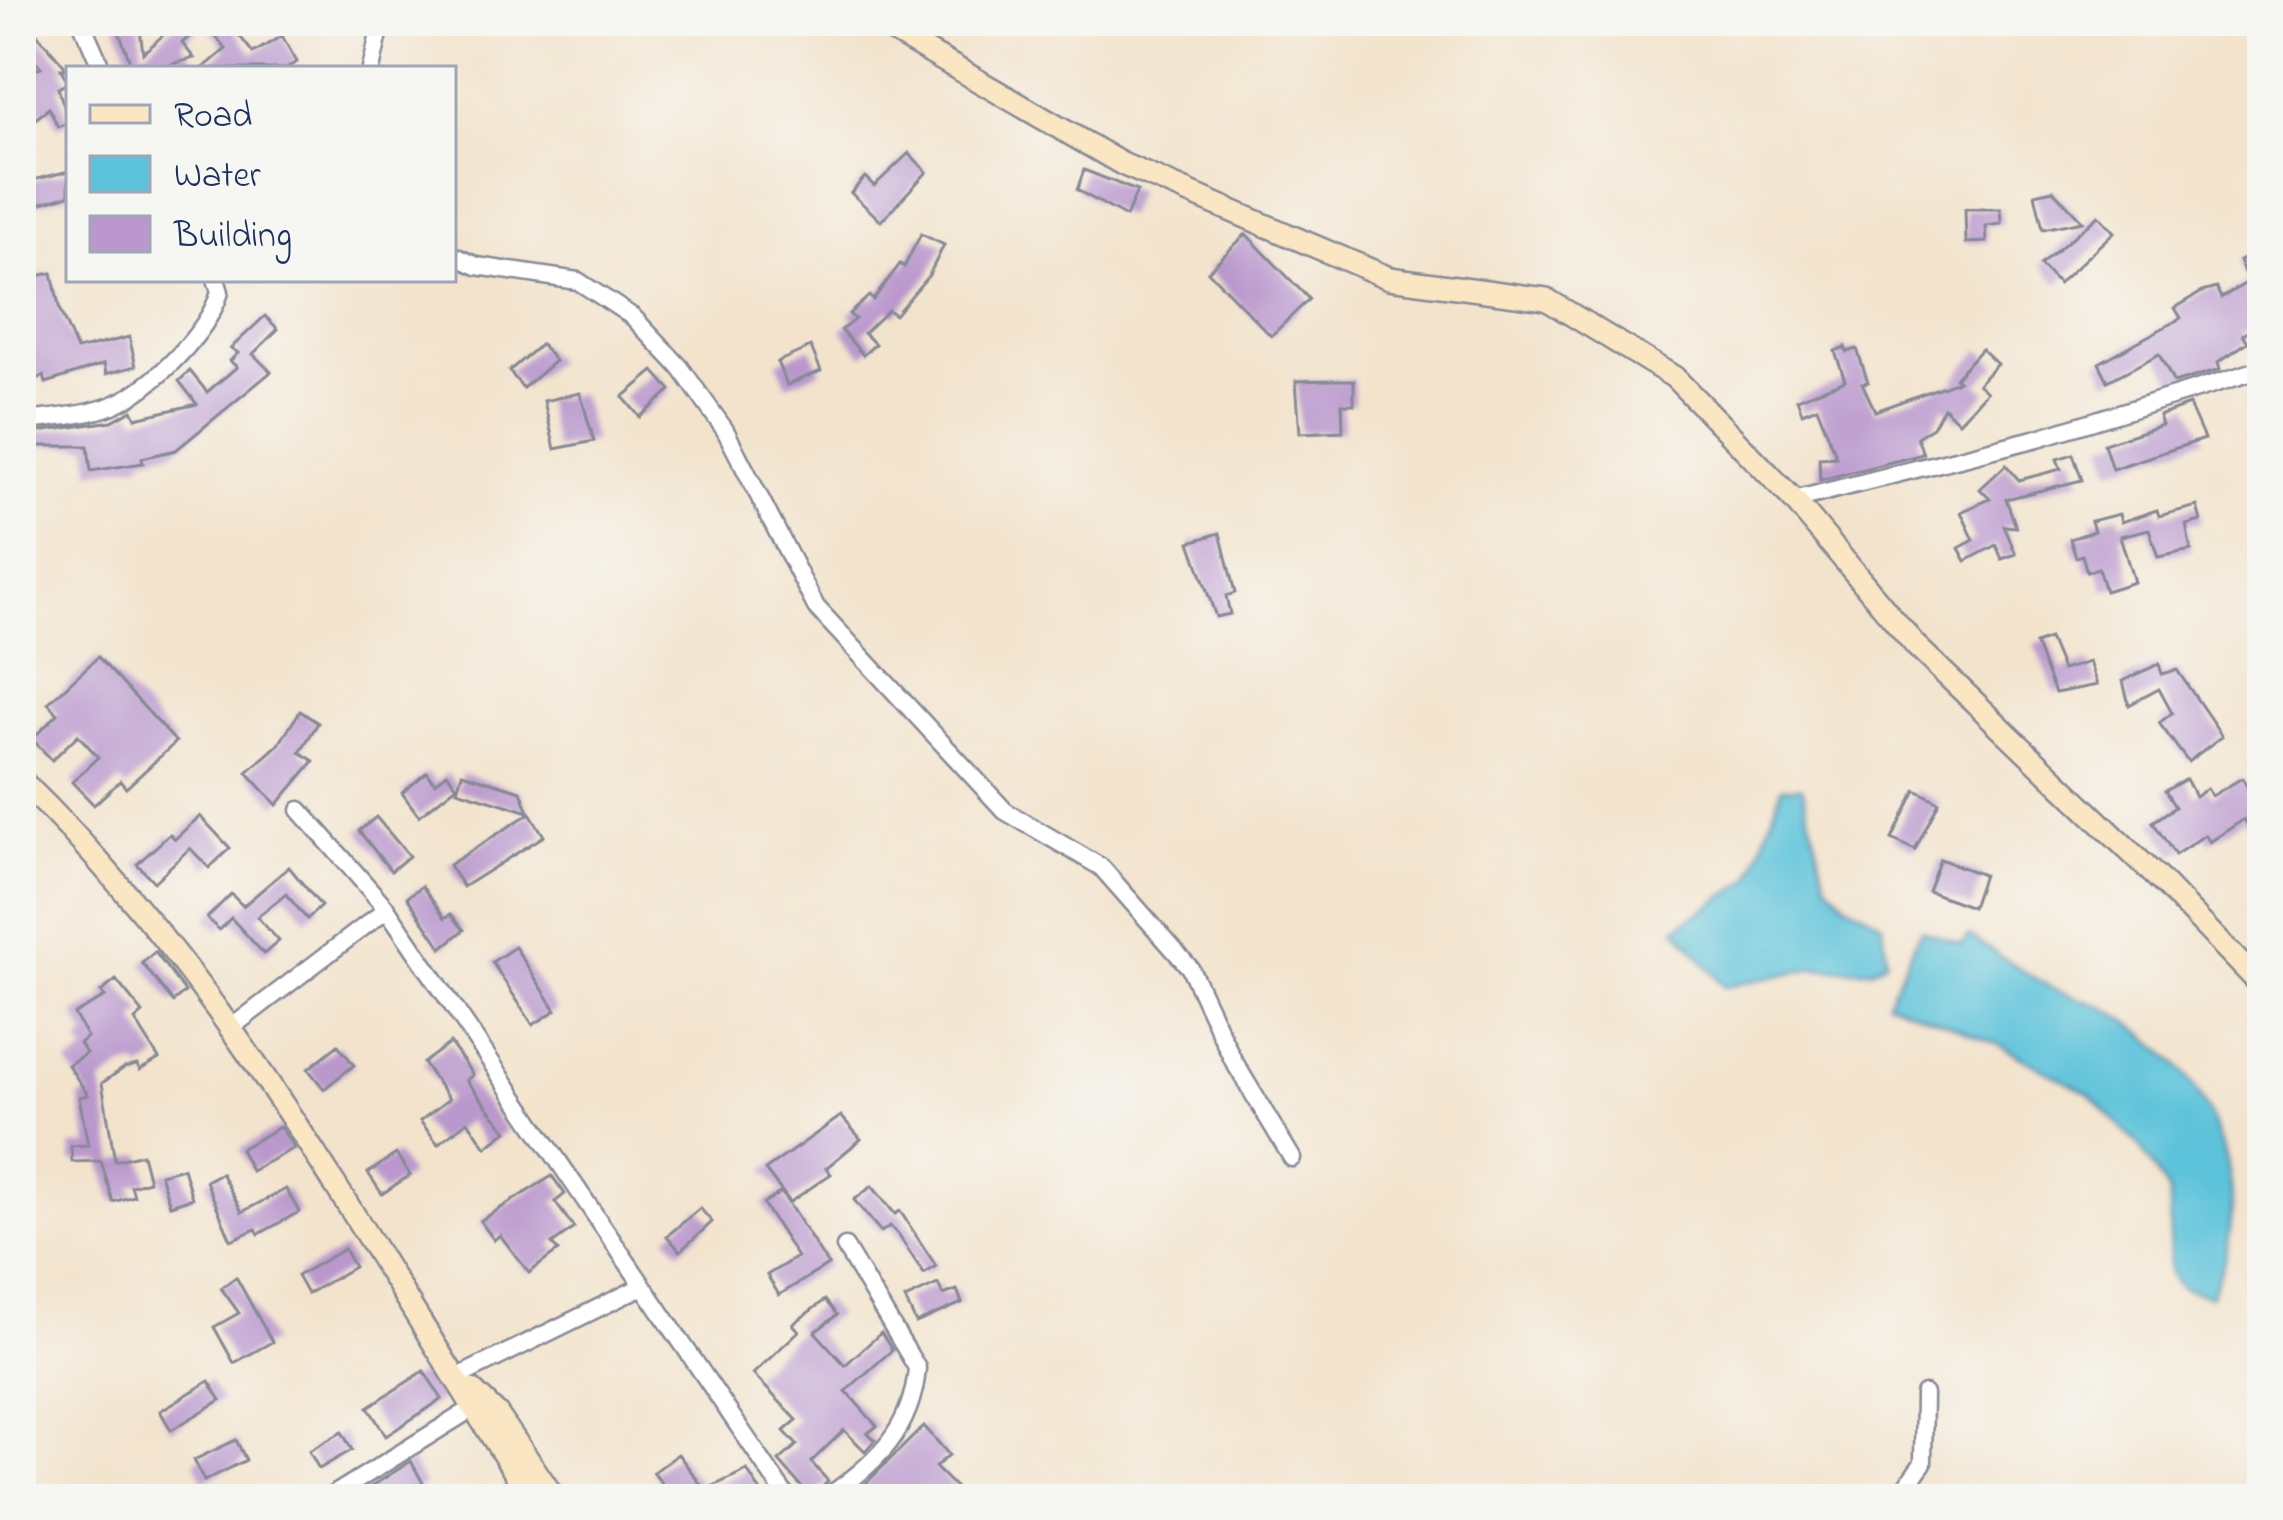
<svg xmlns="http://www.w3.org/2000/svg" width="2283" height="1520" viewBox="0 0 2283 1520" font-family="'Indie Flower',sans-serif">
	<rect width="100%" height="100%" fill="#f6f6f2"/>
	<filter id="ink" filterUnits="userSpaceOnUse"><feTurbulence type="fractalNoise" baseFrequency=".00833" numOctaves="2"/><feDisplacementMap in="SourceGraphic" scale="24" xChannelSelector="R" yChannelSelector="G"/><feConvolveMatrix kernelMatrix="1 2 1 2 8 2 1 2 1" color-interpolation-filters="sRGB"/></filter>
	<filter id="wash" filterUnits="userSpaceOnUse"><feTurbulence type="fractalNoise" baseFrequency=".004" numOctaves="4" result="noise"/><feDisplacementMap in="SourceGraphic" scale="48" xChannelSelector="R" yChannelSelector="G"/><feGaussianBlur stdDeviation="2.7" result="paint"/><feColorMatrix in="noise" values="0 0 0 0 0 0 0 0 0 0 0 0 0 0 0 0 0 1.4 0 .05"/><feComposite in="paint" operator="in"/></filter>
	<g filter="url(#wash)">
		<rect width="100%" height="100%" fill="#f3e3cc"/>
		<g fill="#5dc3da" stroke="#3c799c" stroke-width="3">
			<polygon points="1782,787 1802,787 1826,881 1845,902 1883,923 1886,959 1872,969 1814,968 1725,987 1676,928 1751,879"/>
			<path d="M1921,930l39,15 9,-9c29,17 55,39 86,53 26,11 53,17 75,34 92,67 128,167 81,273l-30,-9 -11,-14 -1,-80 -28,-45 -52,-54 -90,-49 -112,-44z"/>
		</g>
		<g id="blocks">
			<g fill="#ba98cd">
				<polygon points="115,21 139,21 143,53 179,21 228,21 253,53 282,36 297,62 285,69 202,69 226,49 205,23 182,43 194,58 155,69 125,69 131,64"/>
				<polygon points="32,28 67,69 61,69 68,83 58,88 69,122 58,127 49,108 21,131 21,76 41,67 21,45"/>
				<polygon points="909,153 927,172 881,221 851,193 865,177 874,186"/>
				<polygon points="1084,170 1137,191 1126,217 1077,190"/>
				<polygon points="69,171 69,195 25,208 21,183"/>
				<polygon points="2053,190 2082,221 2043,229 2035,194"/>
				<polygon points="1965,209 2001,209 2002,224 1986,226 1987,242 1966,243"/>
				<polygon points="2098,215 2114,232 2058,284 2040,265"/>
				<polygon points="921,234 944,245 929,275 895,315 888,310 864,333 875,344 863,355 841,330 855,319 849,314 869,296 873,300 900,264 904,267"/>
				<polygon points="1246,234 1309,299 1271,336 1208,271"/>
				<polygon points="2262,250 2262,323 2243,334 2248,342 2218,362 2220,369 2174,383 2159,354 2108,381 2099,363 2181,318 2175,308 2202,292 2216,288 2221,298 2248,282 2239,261"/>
				<polygon points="52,273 60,311 77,350 129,337 136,366 106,374 104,364 46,383 44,376 26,383 21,372 22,279"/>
				<polygon points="265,316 278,329 253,354 271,372 176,450 142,458 143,463 91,471 88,446 32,446 32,433 112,421 132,410 136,418 197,404 179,381 190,371 207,392 237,367 230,361 238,353 231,348"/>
				<polygon points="541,344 555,361 523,388 509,371"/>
				<polygon points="811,347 821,371 787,385 777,362"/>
				<polygon points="1845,347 1847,352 1857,349 1868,382 1862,383 1875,411 1958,381 1955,378 1981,349 1997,364 1978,384 1987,392 1959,422 1944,407 1933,427 1917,437 1923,454 1820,480 1819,458 1837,457 1817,407 1802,413 1797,399 1845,380 1835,351"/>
				<polygon points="654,371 671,390 640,417 623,397"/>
				<polygon points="1333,380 1354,380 1354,404 1342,404 1343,431 1300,433 1296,381"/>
				<polygon points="580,393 594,441 555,449 544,401"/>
				<polygon points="2189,405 2204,439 2112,469 2104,444 2162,425 2159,416"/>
				<polygon points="2073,454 2082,480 2006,499 2016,527 2004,526 2016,554 2002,559 1996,545 1966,561 1959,548 1974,540 1961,512 1990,499 1980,489 2006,465 2019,480 2061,469 2057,459"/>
				<polygon points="2197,506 2201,521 2186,525 2191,550 2158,557 2149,529 2120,536 2134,582 2105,591 2098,568 2087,572 2082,555 2076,557 2070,539 2094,531 2091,521 2119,514 2121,522 2157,510 2159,516"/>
				<polygon points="1220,533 1235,593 1226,596 1230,614 1216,617 1190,542"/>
				<polygon points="2049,639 2062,670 2089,662 2097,685 2055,693 2035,644"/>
				<polygon points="98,657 176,742 126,788 120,781 94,805 72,782 98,757 78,735 52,760 32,739 58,714 48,703"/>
				<polygon points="2159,664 2162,674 2177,670 2222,736 2188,762 2159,723 2172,713 2159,689 2129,705 2123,681"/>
				<polygon points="300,711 318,723 300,752 314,761 277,805 247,772 279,744"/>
				<polygon points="427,772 435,783 447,773 457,786 419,816 402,793"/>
				<polygon points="462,773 521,791 529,812 457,790"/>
				<polygon points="2242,778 2262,812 2262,848 2244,819 2210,842 2205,835 2175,855 2153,822 2175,807 2165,791 2186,779 2195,796 2207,788 2212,796"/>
				<polygon points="1916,790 1939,802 1915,850 1892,839"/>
				<polygon points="530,813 544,836 463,887 449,865"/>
				<polygon points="200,816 230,848 209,868 190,848 154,882 137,864 170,834 175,839"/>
				<polygon points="376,817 409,856 391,871 359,831"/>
				<polygon points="1940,859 1983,875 1972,907 1928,891"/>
				<polygon points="289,867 321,906 307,919 286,894 257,917 279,941 264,954 231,918 219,930 207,918 231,894 243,906"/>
				<polygon points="422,886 445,918 451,914 464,930 442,948 407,897"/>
				<polygon points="515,947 556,1010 533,1025 492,962"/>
				<polygon points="155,952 185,992 173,1002 142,963"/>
				<polygon points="116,980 143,1013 135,1020 159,1059 140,1070 137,1065 124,1068 102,1083 115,1161 142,1154 149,1181 131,1186 134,1196 113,1202 101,1161 72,1162 71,1146 88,1145 79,1097 88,1095 68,1065 86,1053 79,1043 87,1037 74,1014 105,997 101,992"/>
				<polygon points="450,1043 473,1075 466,1080 507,1131 486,1147 468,1121 438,1144 420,1121 449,1099 423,1063"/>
				<polygon points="338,1045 354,1065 324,1089 308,1069"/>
				<polygon points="841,1116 861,1139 826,1168 831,1174 790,1202 765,1170"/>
				<polygon points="280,1127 294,1148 251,1171 240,1149"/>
				<polygon points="396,1154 410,1175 382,1194 368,1173"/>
				<polygon points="183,1168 192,1198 170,1205 160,1174"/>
				<polygon points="221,1173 242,1212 286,1189 299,1212 259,1234 256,1229 231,1240 206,1181"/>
				<polygon points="552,1176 565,1194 555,1202 574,1228 552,1244 558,1251 529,1273 500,1235 494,1240 480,1221"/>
				<polygon points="872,1186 895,1214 900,1211 936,1266 924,1274 899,1236 890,1226 881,1232 854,1200"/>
				<polygon points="781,1192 828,1265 779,1295 767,1275 797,1257 763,1204"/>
				<polygon points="700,1208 712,1222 680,1251 667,1236"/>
				<polygon points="344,1249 354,1267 307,1294 297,1276"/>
				<polygon points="236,1277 272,1342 234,1363 214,1327 239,1313 221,1288"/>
				<polygon points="938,1284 943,1295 957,1290 962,1303 916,1323 905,1299"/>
				<polygon points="825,1300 837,1315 815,1332 845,1365 881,1333 892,1350 846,1391 877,1426 868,1433 875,1440 865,1451 844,1430 811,1462 828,1481 812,1499 779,1461 797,1445 784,1431 797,1420 753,1374 799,1331 793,1324"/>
				<polygon points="424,1371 442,1399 386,1436 368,1407"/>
				<polygon points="209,1381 221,1400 171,1430 160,1411"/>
				<polygon points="924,1426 949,1455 935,1467 956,1488 946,1499 850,1499"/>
				<polygon points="342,1432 352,1450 319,1469 309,1451"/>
				<polygon points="236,1440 246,1460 204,1481 194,1460"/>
				<polygon points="678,1454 705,1490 747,1470 762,1494 754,1499 673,1499 653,1472"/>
				<polygon points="411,1461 424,1485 399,1499 367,1499 363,1492"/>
			</g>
		</g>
	</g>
	<g filter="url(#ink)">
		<use href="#blocks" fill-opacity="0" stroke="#878995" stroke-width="3"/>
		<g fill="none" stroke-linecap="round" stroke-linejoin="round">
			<defs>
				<g id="street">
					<polyline points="81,21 102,69"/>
					<polyline points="371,69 382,21"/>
					<polyline points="453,255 477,266 578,281 633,317 680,367 725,430 816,607 1005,811 1101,867 1190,968 1233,1060 1292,1158"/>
					<path d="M21,422c31,-5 62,-5 92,-17 39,-16 95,-73 107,-113l-4,-13"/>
					<polyline points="1794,500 2038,438 2262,369"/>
					<polyline points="300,810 387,909 788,1499"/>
					<polyline points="232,1027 387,909"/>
					<polyline points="458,1377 643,1286"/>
					<polyline points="327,1499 473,1408"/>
					<path d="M825,1499c50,-36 87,-67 92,-131l-72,-121"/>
					<polyline points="1897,1499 1923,1463 1924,1394"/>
				</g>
				<g id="secondary">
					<polyline points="875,21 1122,164 1389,278 1546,299 1674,377 1794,500 1916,646 2165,885 2262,986"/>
					<path d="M21,780c213,206 351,474 511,719"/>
					<polyline points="472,1390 497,1414 555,1499"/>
				</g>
			</defs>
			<use href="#street" stroke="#878995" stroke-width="21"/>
			<use href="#secondary" stroke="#878995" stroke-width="26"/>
			<use href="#street" stroke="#fff" stroke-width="16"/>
			<use href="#secondary" stroke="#fbe6c4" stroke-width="21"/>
		</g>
	</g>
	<rect width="2283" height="1520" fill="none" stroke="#f6f6f2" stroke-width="72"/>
	<rect x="66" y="66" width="390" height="216" fill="#f6f6f2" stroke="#9ea6b7" stroke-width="3"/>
	<rect x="90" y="105" width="60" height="18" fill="#fbe6c4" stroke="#9ea6b7" stroke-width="3"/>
	<text x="174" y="126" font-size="36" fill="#1b2f5e">Road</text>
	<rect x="90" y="156" width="60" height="36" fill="#5dc3da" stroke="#9ea6b7" stroke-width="3"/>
	<text x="174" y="186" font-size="36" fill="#1b2f5e">Water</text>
	<rect x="90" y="216" width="60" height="36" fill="#ba98cd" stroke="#9ea6b7" stroke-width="3"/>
	<text x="174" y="246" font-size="36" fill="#1b2f5e">Building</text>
</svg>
